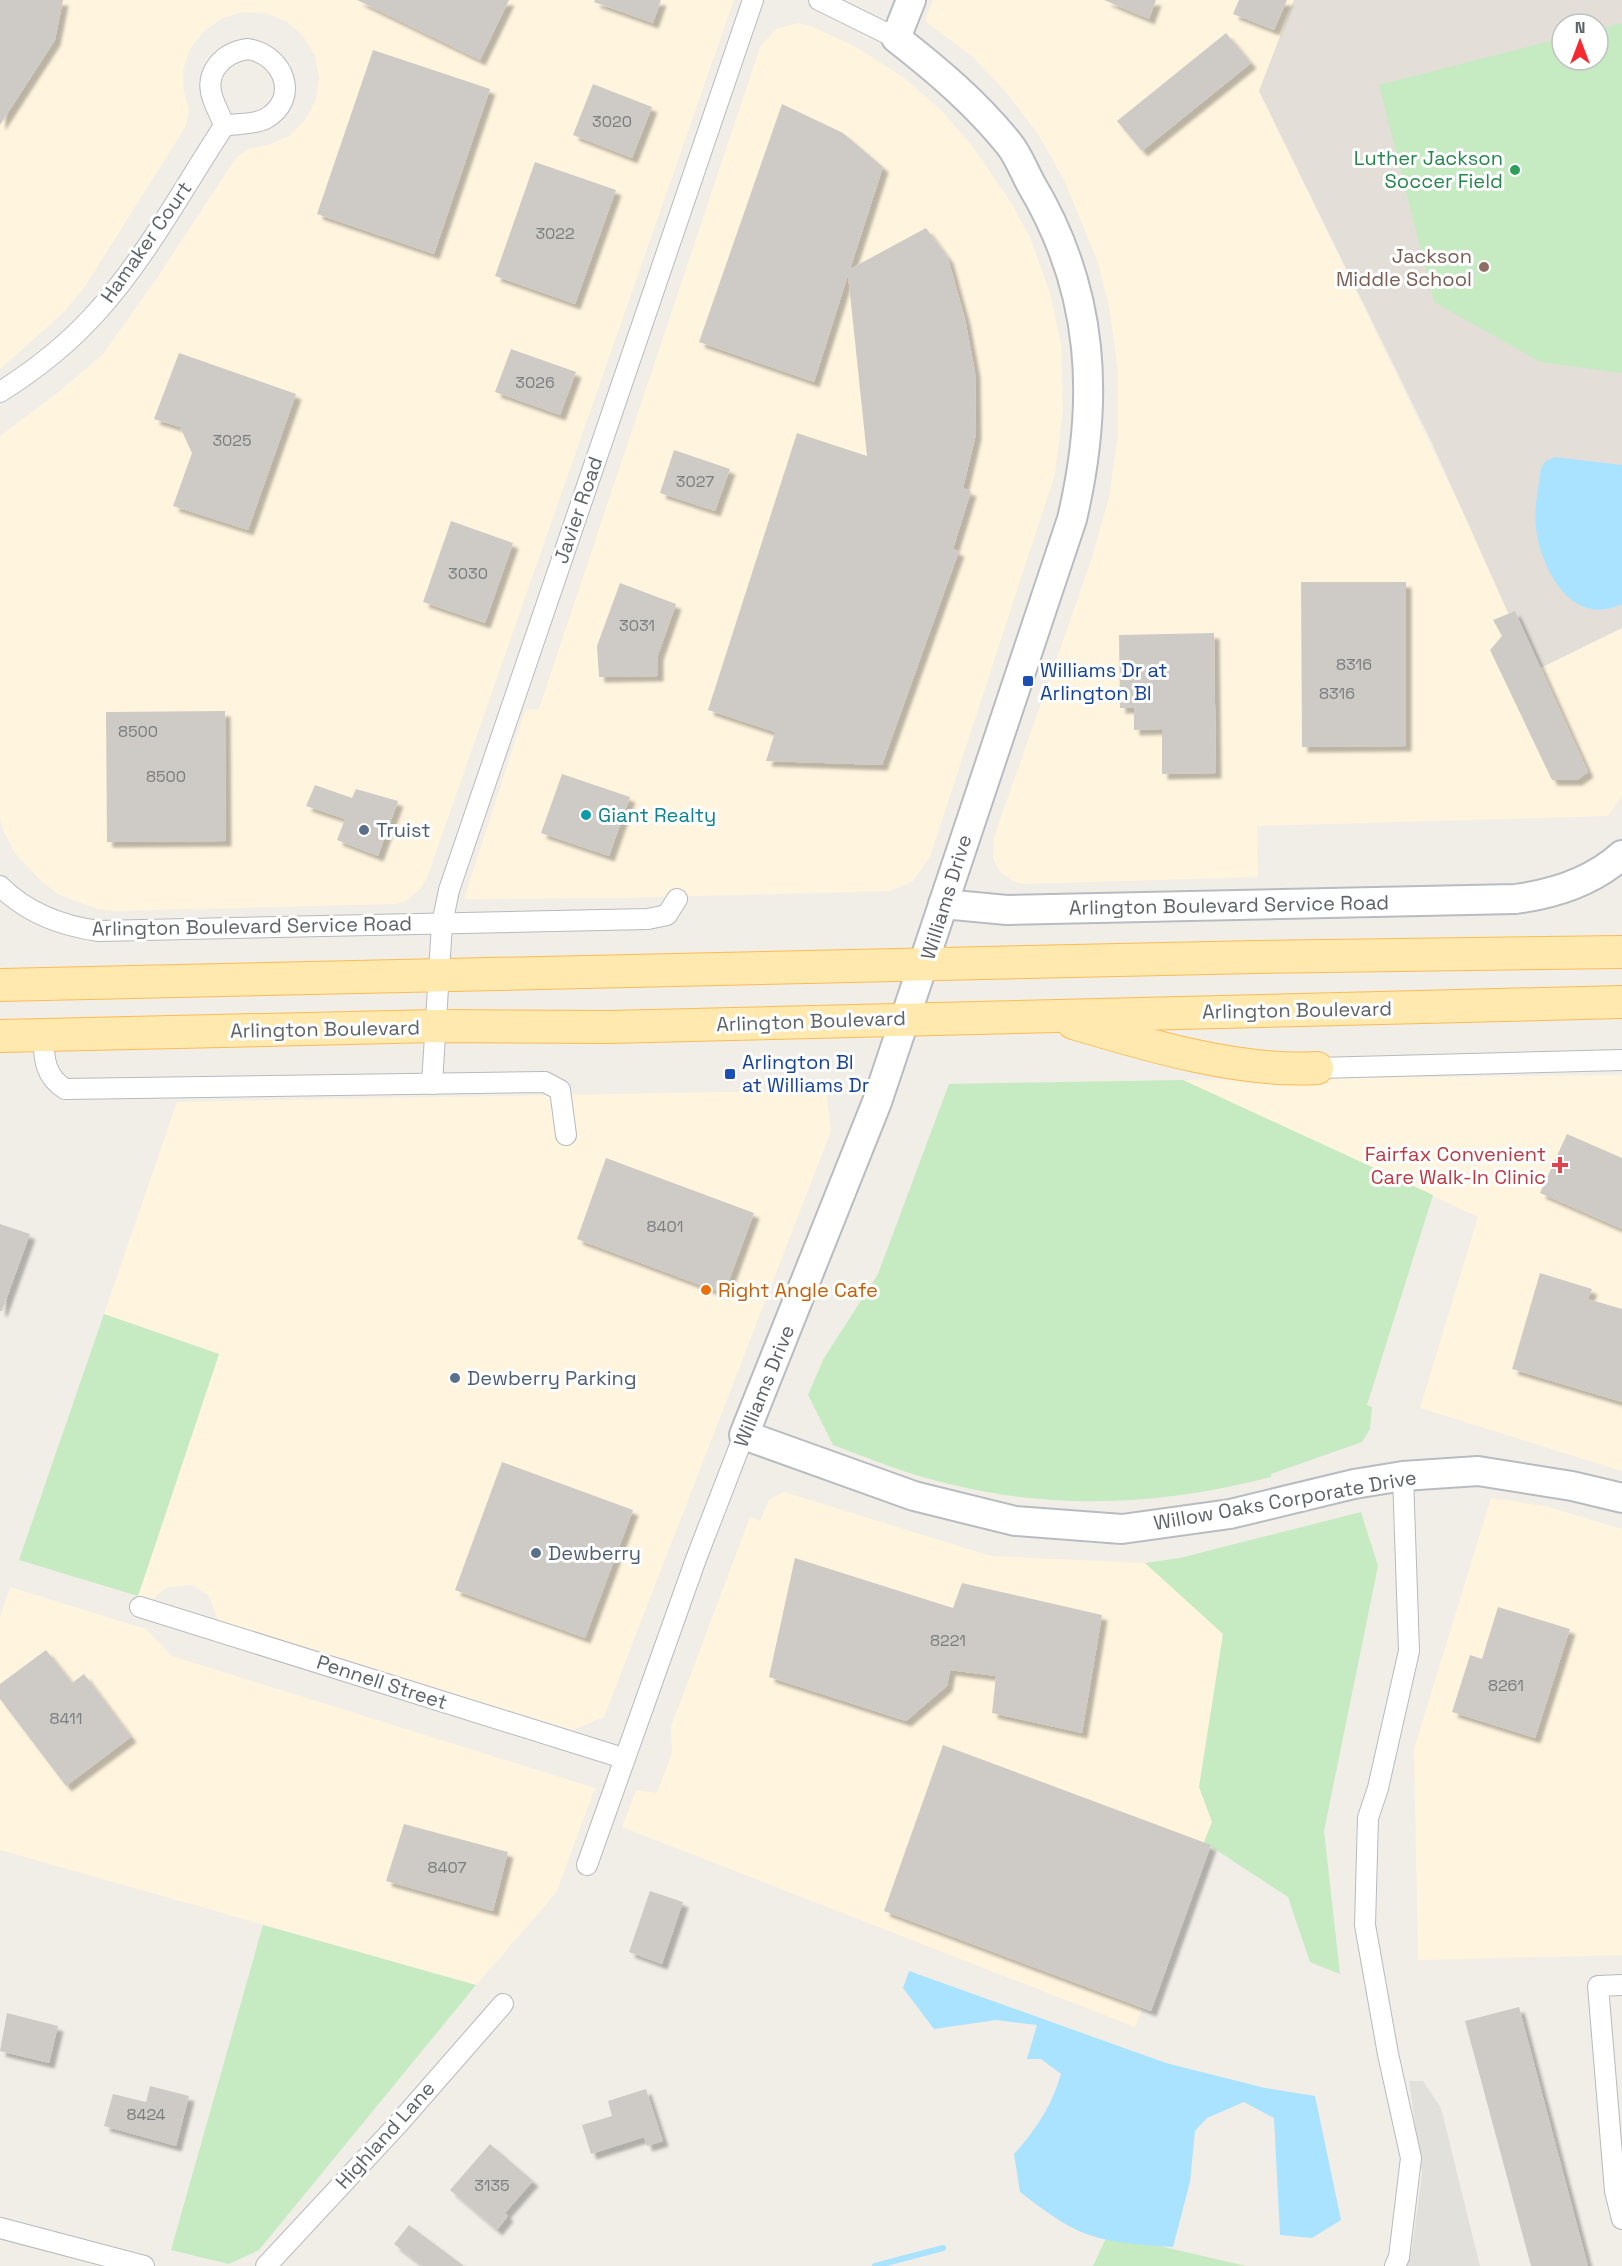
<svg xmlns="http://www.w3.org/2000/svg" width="1622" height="2266" viewBox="0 0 1622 2266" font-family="'Space Grotesk',sans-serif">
	<defs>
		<filter id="shadow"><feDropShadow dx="5.5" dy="5.5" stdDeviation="1.5" flood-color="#0004"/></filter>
	</defs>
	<rect width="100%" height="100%" fill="#f1eee7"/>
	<g fill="#fff4de">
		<polygon points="0,0 734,0 427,878 421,888 408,900 396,904 117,911 97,909 58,894 41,881 15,853 4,832 0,819 0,436 60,391 103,354 157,278 236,158 248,149 268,145 289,136 305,120 316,100 319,78 315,56 303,36 286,21 265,13 242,12 221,19 203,32 190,49 183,70 184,92 189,110 186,126 84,288 62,314 0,369"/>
		<polygon points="933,0 1294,0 1259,91 1539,669 1622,628 1622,796 1608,816 1257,826 1258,877 1023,884 1013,881 1000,872 993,858 994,837 1092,558 1109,497 1118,435 1118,372 1109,306 1097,260 1065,182 1038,134 1004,90 973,57 925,21"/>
		<polygon points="798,23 811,26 858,48 904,78 940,109 973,147 1012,204 1031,240 1050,293 1061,344 1063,409 1055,474 930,857 913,881 890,891 625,898 464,899 525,710 539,709 760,47 776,29"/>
		<polygon points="1622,1075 1622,1471 1420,1408 1478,1217 1183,1080"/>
		<polygon points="826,1090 831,1131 604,1717 573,1730 218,1620 209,1596 192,1585 167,1587 151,1600 138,1596 219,1354 104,1314 177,1102"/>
		<polygon points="784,1492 991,1556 1145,1563 1223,1634 1199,1787 1212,1822 1135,2027 622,1827 636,1790 657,1793 672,1753 671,1727 750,1517 760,1521 769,1500"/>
		<polygon points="1491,1498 1545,1506 1622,1529 1622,1955 1418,1960 1414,1749"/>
		<polygon points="10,1587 146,1629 172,1656 595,1788 556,1893 476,1985 0,1850 0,1617"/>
	</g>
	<polygon fill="#e2e0db" points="1409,2081 1423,2081 1441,2108 1480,2266 1405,2266 1412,2249 1422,2173"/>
	<path fill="#e3dfd8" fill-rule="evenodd" d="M1294,0h328v628l-88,43 -102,-228 -173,-352zM1562,24h36v36h-36z"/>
	<g fill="#c6eac2">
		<polygon points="1622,23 1622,373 1540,362 1434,302 1379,85 1562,38 1562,60 1598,60 1598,29"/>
		<path d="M1183,1080l250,115 -66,210 5,2 -2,22 -8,13 -91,32v3c-108,28 -217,34 -326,6 -38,-9 -75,-24 -112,-38l-25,-50 16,-37 54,-84 71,-190z"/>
		<polygon points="104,1314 219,1354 138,1596 19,1560"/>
		<polygon points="1361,1512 1378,1566 1324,1831 1340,1974 1310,1962 1288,1897 1204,1842 1212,1822 1199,1787 1223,1634 1145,1563 1180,1558"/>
		<polygon points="263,1925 476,1985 259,2250 229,2264 171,2250"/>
		<polygon points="1108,2234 1246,2266 1093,2266"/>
	</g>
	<g fill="#a9e3ff">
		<path d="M1555,457l67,8v139c-50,24 -80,-33 -86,-75 -3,-19 3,-42 5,-61l5,-7z"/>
		<path d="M909,1971l257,92 99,25 50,8 26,124 -29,18 -32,-3 -6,-117 -30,-16 -37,16 -12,13 -5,51 -17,65c-29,-2 -59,-3 -87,-13 -24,-9 -46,-27 -66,-42l-6,-38c22,-24 38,-49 47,-80l-20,-15h-14l10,-34 -41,-5 -62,9 -31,-41z"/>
	</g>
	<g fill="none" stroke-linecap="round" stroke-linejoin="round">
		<polyline stroke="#a9e3ff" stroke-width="6" points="875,2266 943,2248"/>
	</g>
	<g fill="#cecbc6" filter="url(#shadow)">
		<polygon points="0,0 63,0 55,40 0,125"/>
		<polygon points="357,0 509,0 480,60"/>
		<polygon points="595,0 661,0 653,23 594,2"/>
		<polygon points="1104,0 1156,0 1149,19"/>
		<polygon points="1239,0 1287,0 1274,30 1233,14"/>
		<polygon points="1226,33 1251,63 1142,151 1117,121"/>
		<polygon points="373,50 490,89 434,254 317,214"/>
		<polygon points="593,84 652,107 632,158 573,135"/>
		<polygon points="782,104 843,133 883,167 850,269 926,228 948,258 965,319 975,372 976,434 963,488 971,491 953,549 959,551 882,765 766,761 775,732 708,710 797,433 867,456 848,275 814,382 699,342"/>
		<polygon points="535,162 616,190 575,304 495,276"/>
		<polygon points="511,349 576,372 560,415 495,392"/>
		<polygon points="179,353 296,394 248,530 173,506 192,453 180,427 154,419"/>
		<polygon points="674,450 730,469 715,511 660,493"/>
		<polygon points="451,521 513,543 485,623 423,602"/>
		<polygon points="1301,582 1406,582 1406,746 1302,747"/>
		<polygon points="620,583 676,604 658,655 658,676 599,677 597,646"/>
		<polygon points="1515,611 1588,772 1577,780 1552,780 1490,650 1502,636 1493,620"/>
		<polygon points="1214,633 1216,773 1162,774 1162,729 1134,730 1134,708 1120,708 1119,635"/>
		<polygon points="225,711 226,841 107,842 106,712"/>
		<polygon points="562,774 630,797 609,856 541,833"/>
		<polygon points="315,785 352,798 356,789 398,801 378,856 337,840 345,819 306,806"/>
		<polygon points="1567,1134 1622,1158 1622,1229 1540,1193"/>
		<polygon points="606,1158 754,1213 724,1294 577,1239"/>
		<polygon points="0,1224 30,1234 2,1311 0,1311"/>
		<polygon points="1540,1273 1592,1289 1588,1299 1622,1309 1622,1402 1512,1369"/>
		<polygon points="502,1462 633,1510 585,1638 455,1590"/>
		<polygon points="795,1558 953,1608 962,1583 1102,1615 1082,1733 992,1713 996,1676 950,1670 947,1686 906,1721 769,1677"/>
		<polygon points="1498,1607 1570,1629 1535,1738 1452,1712 1470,1655 1482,1659"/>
		<polygon points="46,1650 72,1683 84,1674 131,1737 66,1786 0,1699 0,1684"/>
		<polygon points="943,1745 1211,1845 1151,2011 884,1911"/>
		<polygon points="404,1824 508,1852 493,1911 386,1881"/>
		<polygon points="650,1891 683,1902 662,1964 629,1952"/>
		<polygon points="1519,2007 1588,2266 1531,2266 1465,2021"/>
		<polygon points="7,2013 58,2026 49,2063 0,2051"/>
		<polygon points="150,2086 189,2096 176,2146 104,2126 113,2094 146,2102"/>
		<polygon points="646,2089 663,2141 647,2146 644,2137 591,2154 582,2125 612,2116 608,2101"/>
		<polygon points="490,2144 533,2181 505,2213 508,2216 497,2230 450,2190"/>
		<polygon points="409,2225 464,2266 423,2266 394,2244"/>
	</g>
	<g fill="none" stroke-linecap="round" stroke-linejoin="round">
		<defs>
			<g id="street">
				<polyline points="819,0 896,38"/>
				<path d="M248,49c36,6 53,50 17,70 -12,6 -28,4 -41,7 -3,-10 -8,-18 -11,-27 -10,-27 11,-47 35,-50z"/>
				<path d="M0,392c35,-22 67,-47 95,-78 49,-53 89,-127 129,-188"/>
				<path d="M0,886c27,27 62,40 99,45l549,-12 19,-4 10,-16"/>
				<path d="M43,1035c1,22 1,41 22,54l480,-7 15,8 6,45"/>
				<polyline points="1317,1068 1622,1060"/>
				<polyline points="432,1084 442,924 449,890 753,0"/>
				<polyline points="140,1607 623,1758"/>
				<polyline points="587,1865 696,1559 744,1435"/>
				<polyline points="1622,1985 1598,1986 1615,2191 1622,2219"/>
				<polyline points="0,2228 144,2266"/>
				<polyline points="266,2266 399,2123 503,2004"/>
				<polyline points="1395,2266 1399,2257 1411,2158 1388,2054 1365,1925 1368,1818 1378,1788 1409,1651 1403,1476"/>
			</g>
			<g id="secondary">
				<path d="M911,0l-15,38c41,32 80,65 113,106 9,11 15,27 22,40 64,107 69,216 41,335l-195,583 -133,333 170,61 101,25 107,8 108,-15 124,-30 49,-8 75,-5 94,15 50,12"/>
				<path d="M943,904l64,6 508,-11c39,-5 77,-17 107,-44"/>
			</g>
			<g id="primary">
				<polyline points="0,985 1255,957 1622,952"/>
				<path d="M1073,1023c74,22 167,50 244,45"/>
				<polyline points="0,1036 436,1026 610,1027 1622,1002"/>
			</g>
		</defs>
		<use href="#street" stroke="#b7babe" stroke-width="22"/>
		<use href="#secondary" stroke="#b8bcc1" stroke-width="32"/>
		<use href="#primary" stroke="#fbbb56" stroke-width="34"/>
		<use href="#street" stroke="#fff" stroke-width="20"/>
		<use href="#secondary" stroke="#fff" stroke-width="28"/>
		<use href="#primary" stroke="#ffe9ae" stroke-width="32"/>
	</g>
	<circle fill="#2e9e5b" stroke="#fff" stroke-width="2" cx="1515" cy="170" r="6"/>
	<circle fill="#8d6e63" stroke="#fff" stroke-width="2" cx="1484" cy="267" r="6"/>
	<g fill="#1a4fb4" stroke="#fff" stroke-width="2">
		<rect x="1022" y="675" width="12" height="12" rx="3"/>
		<rect x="724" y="1068" width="12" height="12" rx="3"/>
	</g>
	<circle fill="#0f9aa8" stroke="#fff" stroke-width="2" cx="586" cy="815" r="6"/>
	<g fill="#5c6f8a" stroke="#fff" stroke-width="2">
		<circle cx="364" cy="830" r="6"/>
		<circle cx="455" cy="1378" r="6"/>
		<circle cx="536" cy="1553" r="6"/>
	</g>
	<path fill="#e0444e" stroke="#fff" stroke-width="2" d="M1557 1156h6v6h6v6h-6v6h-6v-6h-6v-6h6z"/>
	<circle fill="#e8710a" stroke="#fff" stroke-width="2" cx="706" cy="1290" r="6"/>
	<g text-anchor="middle" stroke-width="6" stroke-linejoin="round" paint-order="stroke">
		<g font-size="16" fill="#7a7e80">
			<text x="612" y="127">3020</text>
			<text x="555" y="239">3022</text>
			<text x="535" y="388">3026</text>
			<text x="232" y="446">3025</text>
			<text x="695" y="487">3027</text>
			<text x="468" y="579">3030</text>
			<text x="637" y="631">3031</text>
			<text x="1354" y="670">8316</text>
			<text x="1337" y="699">8316</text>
			<text x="138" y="737">8500</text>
			<text x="166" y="782">8500</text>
			<text x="665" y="1232">8401</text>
			<text x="948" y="1646">8221</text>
			<text x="1506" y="1691">8261</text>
			<text x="66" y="1724">8411</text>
			<text x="447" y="1873">8407</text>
			<text x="146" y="2120">8424</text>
			<text x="492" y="2191">3135</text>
		</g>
		<g font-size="20" fill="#27864d" stroke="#fff" text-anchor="end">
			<text x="1503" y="165">Luther Jackson<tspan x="1503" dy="23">Soccer Field</tspan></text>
		</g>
		<g font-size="20" fill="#5e6468" stroke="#fff">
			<text transform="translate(146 242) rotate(-55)" y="7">Hamaker Court</text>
			<text transform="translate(578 510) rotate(-71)" y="7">Javier Road</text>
			<text transform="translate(946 897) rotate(-73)" y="7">Williams Drive</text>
			<text transform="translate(1229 905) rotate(-1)" y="7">Arlington Boulevard Service Road</text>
			<text transform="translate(252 926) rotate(-1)" y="7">Arlington Boulevard Service Road</text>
			<text transform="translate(1297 1010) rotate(-1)" y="7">Arlington Boulevard</text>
			<text transform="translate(811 1021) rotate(-2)" y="7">Arlington Boulevard</text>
			<text transform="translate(325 1029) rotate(-1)" y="7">Arlington Boulevard</text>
			<text transform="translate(764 1386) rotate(-68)" y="7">Williams Drive</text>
			<text transform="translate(1285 1500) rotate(-10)" y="7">Willow Oaks Corporate Drive</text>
			<text transform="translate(382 1682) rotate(18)" y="7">Pennell Street</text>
			<text transform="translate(385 2135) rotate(-48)" y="7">Highland Lane</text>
		</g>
		<g font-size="20" fill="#785e54" stroke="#fff" text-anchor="end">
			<text x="1472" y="263">Jackson<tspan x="1472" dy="23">Middle School</tspan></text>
		</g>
		<g font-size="20" fill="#164399" stroke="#fff" text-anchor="start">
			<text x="1040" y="677">Williams Dr at<tspan x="1040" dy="23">Arlington Bl</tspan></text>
			<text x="742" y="1069">Arlington Bl<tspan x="742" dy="23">at Williams Dr</tspan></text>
		</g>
		<g font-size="20" fill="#0d838f" stroke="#fff" text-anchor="start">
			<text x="598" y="822">Giant Realty</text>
		</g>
		<g font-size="20" fill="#4e5e75" stroke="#fff" text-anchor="start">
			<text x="376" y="837">Truist</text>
			<text x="467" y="1385">Dewberry Parking</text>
			<text x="548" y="1560">Dewberry</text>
		</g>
		<g font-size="20" fill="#be3a42" stroke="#fff" text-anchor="end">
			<text x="1546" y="1161">Fairfax Convenient<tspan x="1546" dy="23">Care Walk-In Clinic</tspan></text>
		</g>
		<g font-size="20" fill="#c56008" stroke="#fff" text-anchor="start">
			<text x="718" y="1297">Right Angle Cafe</text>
		</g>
	</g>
	<g transform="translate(1580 42)"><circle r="28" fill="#ffffff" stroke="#bfc1c3" stroke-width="1.5"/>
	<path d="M0-4.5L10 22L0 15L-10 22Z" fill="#f5292f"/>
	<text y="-9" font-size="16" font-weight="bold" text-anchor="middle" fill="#5e6468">N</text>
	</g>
</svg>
